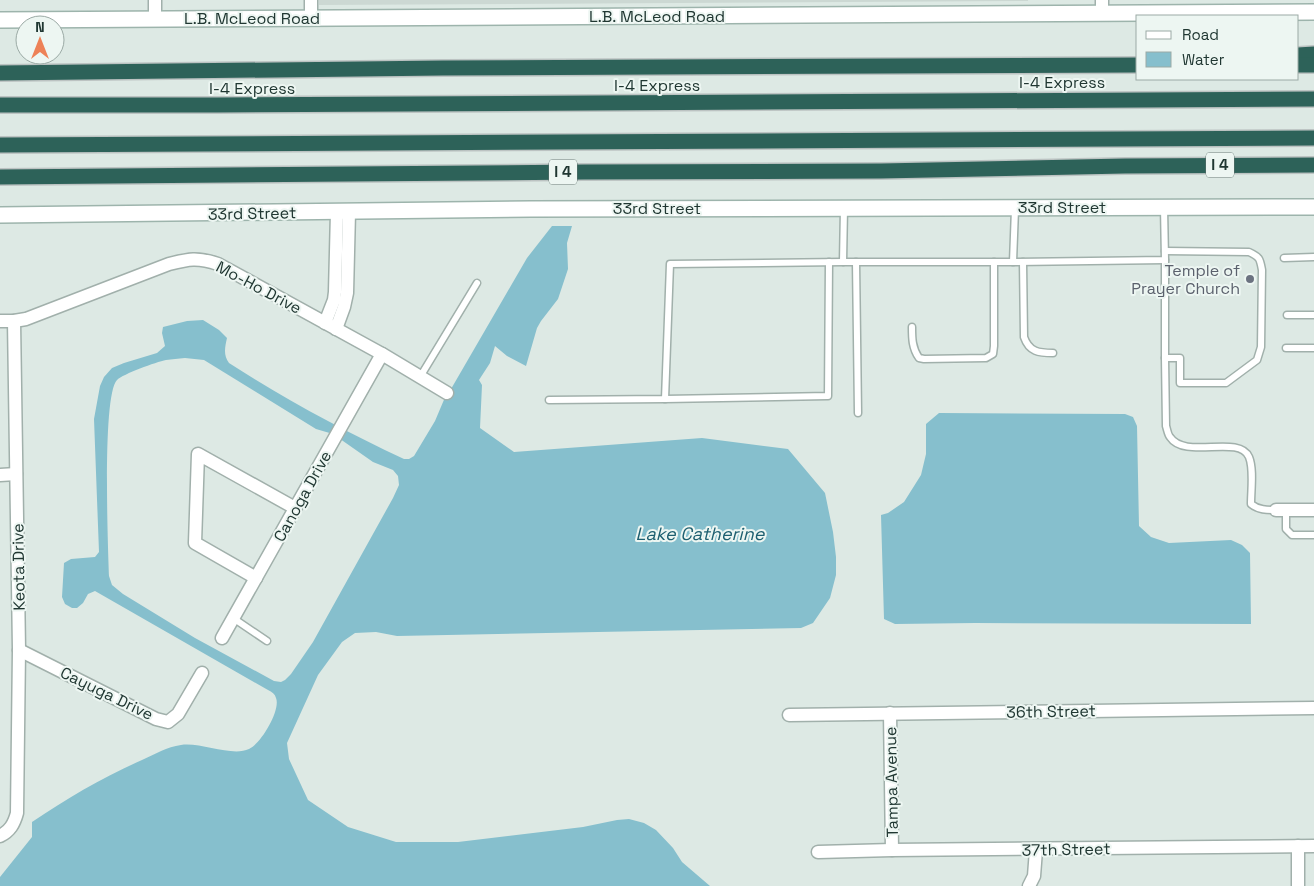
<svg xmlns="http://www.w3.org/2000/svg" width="1314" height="886" viewBox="0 0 1314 886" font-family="'Space Grotesk',sans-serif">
	<rect width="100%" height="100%" fill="#dde9e4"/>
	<polygon fill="#ccd8d3" points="319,0 1028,0 1028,1 319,5"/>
	<g fill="#86bfcd" fill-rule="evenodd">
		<path d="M552,226h20l-5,17 1,26 -10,30 -17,22 -4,7 -11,38 -19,-10 -12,-10 -5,17 -11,17 3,5 -2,43 34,24 188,-14 86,11 37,44 8,39 3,25v18l-6,23 -17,25 -12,5 -404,8 -21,-4 -21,1 -13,9 -24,33 -31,68 2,16 19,41 40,27 48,15h62l125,-15 34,-7 12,-1 15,4 12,7 17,18 9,14 28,24h-710v-9l32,-40v-15c36,-24 71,-45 110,-62 13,-6 25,-13 39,-15 20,-3 51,12 68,4 12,-5 32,-39 27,-51 -1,-4 -4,-6 -8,-8l-173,-99 -7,3 -5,9 -6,5h-5l-7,-4 -3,-7 2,-34 7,-4 24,-2 4,-5 -5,-133 6,-33 4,-9 8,-9 12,-5 33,-10 8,-7 -3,-13 1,-6 24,-6 16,-1 16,10 8,8c-2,9 -4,17 2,25 56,36 115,68 175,96h5l5,-3 21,-35 11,-26 5,-6 76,-131zM185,358l19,2 112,69 17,5 40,28 20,8 5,6 1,9 -6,13 -80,144 -22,32 -6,6 -4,2 -7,-1 -79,-43 -72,-44 -11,-9 -3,-9c-1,-29 -7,-181 8,-196 6,-6 39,-18 49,-20 6,-1 12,-1 19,-2z"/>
		<polygon points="939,413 1125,414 1133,417 1137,426 1139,526 1151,537 1169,543 1231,540 1242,545 1250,553 1251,624 975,623 895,624 884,619 881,515 888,513 904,502 921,475 926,454 926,424"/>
	</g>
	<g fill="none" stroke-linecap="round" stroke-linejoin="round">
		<defs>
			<g id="lane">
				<polyline points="844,208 843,262 1013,262 1015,209"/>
				<path d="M1165,251l84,1c11,5 11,7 13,18l-1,77 -4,13 -31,23h-46v-25h-15v-98"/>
				<polyline points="1284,258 1314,257"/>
				<polyline points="856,262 858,413"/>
				<polyline points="1013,262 1165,260 1164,207"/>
				<path d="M1023,262l1,75c5,15 15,16 29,16"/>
				<polyline points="1287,315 1314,315"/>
				<path d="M912,327c0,11 0,21 7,31l5,1 62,-1 7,-4 1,-8v-84"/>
				<polyline points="1286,348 1314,348"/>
				<path d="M1165,358l1,68c1,3 2,9 4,11 15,23 69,-3 79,20 5,12 2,33 2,47 7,6 16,6 25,6"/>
				<polyline points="420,377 477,283"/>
				<polyline points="665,399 828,396 829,262"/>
				<polyline points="549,400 665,399 670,264 843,262"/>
				<polyline points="1286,510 1286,529 1292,535 1314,535"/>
				<polyline points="233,618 267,641"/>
			</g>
			<g id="street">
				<polyline points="155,0 155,18"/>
				<polyline points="1102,0 1102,14"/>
				<polyline points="311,18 311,0"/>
				<path d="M0,321h14l12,-2 143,-55c20,-5 28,-7 49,0l164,90 65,39"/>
				<polyline points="325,323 334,300 335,292 337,212"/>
				<polyline points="336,329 344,307 347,293 349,212"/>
				<polyline points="0,475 16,474"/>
				<polyline points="1276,510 1314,510"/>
				<polyline points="256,578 195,543 198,454 295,508"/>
				<polyline points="222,638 382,354"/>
				<polyline points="19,650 156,719 168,722 178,714 202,673"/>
				<polyline points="890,713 892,850"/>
				<polyline points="789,715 1314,708"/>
				<path d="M0,836c10,-5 14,-12 17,-23l2,-163 -5,-329"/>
				<polyline points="1298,846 1298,886"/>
				<polyline points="818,852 892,850 1314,846"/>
				<polyline points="1029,886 1034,876 1036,850"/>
			</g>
			<g id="secondary">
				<polyline points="0,20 1314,12"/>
				<polyline points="0,215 531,209 1314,207"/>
			</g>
			<g id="highway">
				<polyline points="1298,55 1314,54"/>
				<polyline points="1298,65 1314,65"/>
				<polyline points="0,73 443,68 1138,65"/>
				<polyline points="0,105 217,105 1314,99"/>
				<polyline points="0,145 1314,138"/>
				<polyline points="0,177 584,172 881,171 1125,166 1314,165"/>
			</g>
		</defs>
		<use href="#lane" stroke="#a1b0ab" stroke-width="9"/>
		<use href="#street" stroke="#a1b0ab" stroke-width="15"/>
		<use href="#secondary" stroke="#9db4ac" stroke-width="18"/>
		<use href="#highway" stroke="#bcc3c2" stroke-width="18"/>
		<use href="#lane" stroke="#fff" stroke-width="6"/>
		<use href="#street" stroke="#fff" stroke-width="12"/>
		<use href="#secondary" stroke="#fff" stroke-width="15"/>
		<use href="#highway" stroke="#2d6259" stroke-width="15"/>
	</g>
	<circle fill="#6b7280" stroke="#edf6f2" stroke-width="2" cx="1250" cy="279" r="5"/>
	<g text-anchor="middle" stroke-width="4" stroke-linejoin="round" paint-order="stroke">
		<g fill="#edf6f2" stroke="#5e706c" stroke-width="1">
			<rect x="1206" y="152.5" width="28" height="25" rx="4"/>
			<rect x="549" y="159.5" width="28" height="25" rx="4"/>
		</g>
		<g font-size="15" font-weight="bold" fill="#203732">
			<text x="1220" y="170">I 4</text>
			<text x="563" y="177">I 4</text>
		</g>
		<g font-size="16" fill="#203732" stroke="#edf6f2">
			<text x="657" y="22">L.B. McLeod Road</text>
			<text x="252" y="24">L.B. McLeod Road</text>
			<text x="1062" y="88">I-4 Express</text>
			<text x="657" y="91">I-4 Express</text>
			<text x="252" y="94">I-4 Express</text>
			<text x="1062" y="213">33rd Street</text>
			<text x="657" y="214">33rd Street</text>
			<text transform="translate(252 213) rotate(-1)" y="6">33rd Street</text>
			<text transform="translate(259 287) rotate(28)" y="6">Mo-Ho Drive</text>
			<text transform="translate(302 496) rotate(-61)" y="6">Canoga Drive</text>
			<text transform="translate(18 567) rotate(-91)" y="6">Keota Drive</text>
			<text transform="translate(107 693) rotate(26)" y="6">Cayuga Drive</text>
			<text transform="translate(1051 711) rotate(-1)" y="6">36th Street</text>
			<text transform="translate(891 782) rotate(-91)" y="6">Tampa Avenue</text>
			<text transform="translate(1066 849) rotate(-1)" y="6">37th Street</text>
		</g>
		<g font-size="16" fill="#5b616d" stroke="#edf6f2" text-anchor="end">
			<text x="1240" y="276">Temple of<tspan x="1240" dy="18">Prayer Church</tspan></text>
		</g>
		<g font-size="18" font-style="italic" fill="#1d5f70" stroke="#edf6f2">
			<text x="700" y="540">Lake Catherine</text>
		</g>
	</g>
	<rect x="1136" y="15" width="162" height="65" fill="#edf6f2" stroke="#9baaa5"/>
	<rect x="1146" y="31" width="25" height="8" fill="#ffffff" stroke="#9baaa5"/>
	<text x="1182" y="40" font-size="15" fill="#203732">Road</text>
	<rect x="1146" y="52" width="25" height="15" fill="#86bfcd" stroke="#9baaa5"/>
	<text x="1182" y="65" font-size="15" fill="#203732">Water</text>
	<g transform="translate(40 40)"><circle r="24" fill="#edf6f2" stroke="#9baaa5"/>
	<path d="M0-4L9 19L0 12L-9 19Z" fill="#ed8157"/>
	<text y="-8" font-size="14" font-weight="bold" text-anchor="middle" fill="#203732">N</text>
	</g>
</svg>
